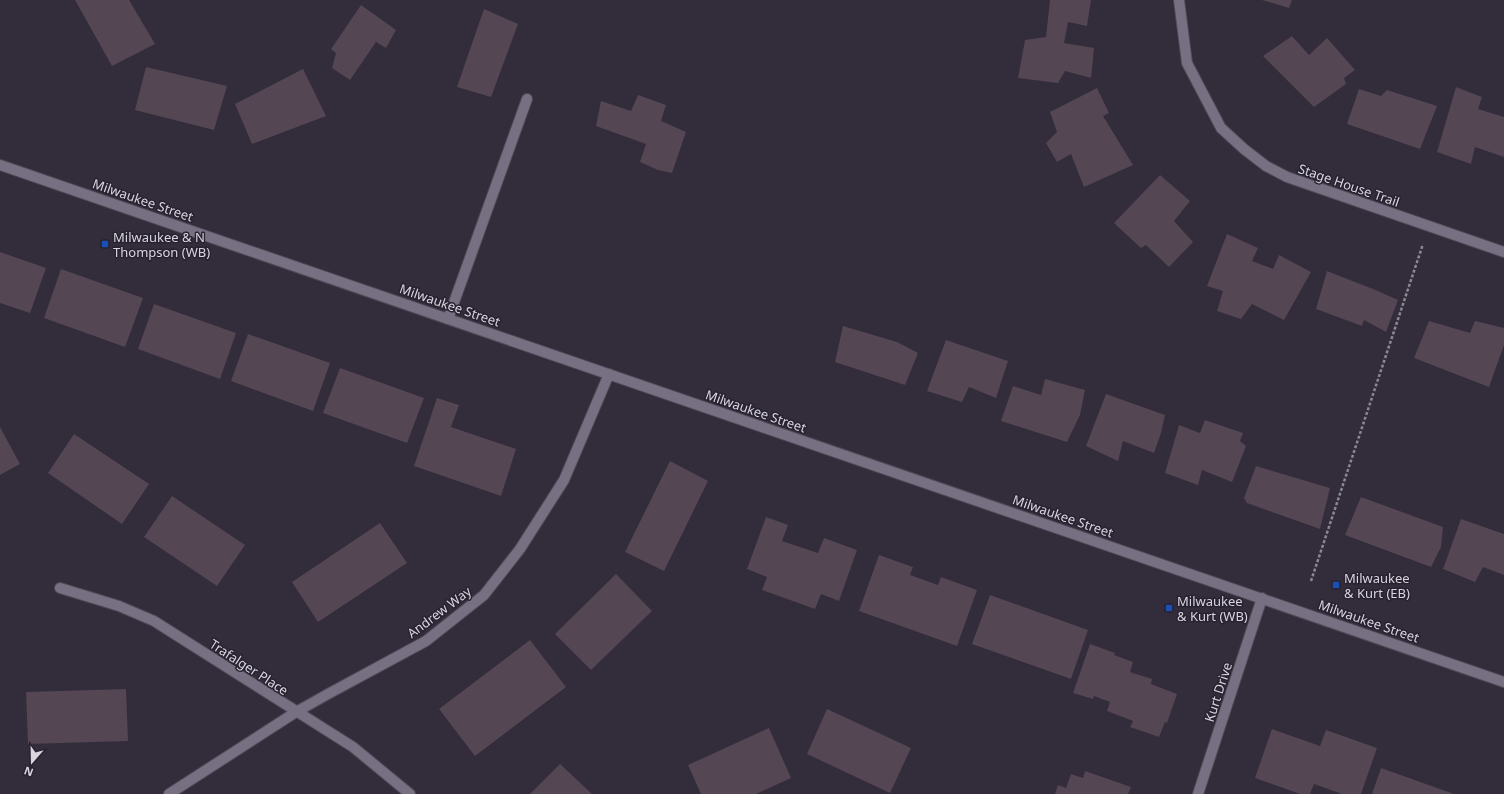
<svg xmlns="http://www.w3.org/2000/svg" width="1504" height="794" viewBox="0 0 1504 794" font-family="'Noto Sans',sans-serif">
	<rect width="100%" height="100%" fill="#322c3b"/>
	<g fill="#544653">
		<polygon points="75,0 129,0 155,44 112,66"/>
		<polygon points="1050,0 1091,0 1087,26 1068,22 1064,43 1094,48 1091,78 1065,71 1058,83 1018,78 1025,40 1046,37"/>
		<polygon points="1262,0 1292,0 1289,8"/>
		<polygon points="361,5 396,30 386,48 376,42 350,80 332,68 336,53 331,49"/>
		<polygon points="484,9 518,24 491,97 457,87"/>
		<polygon points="1292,36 1309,55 1327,38 1355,70 1344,78 1346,84 1314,107 1263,56"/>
		<polygon points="146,67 227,86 214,130 135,110"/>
		<polygon points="303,69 326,116 252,144 235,104"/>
		<polygon points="1456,87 1482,97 1478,109 1504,117 1504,157 1475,147 1471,164 1437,152"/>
		<polygon points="1097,88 1109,113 1103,116 1133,165 1084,187 1071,154 1057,162 1046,143 1057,132 1050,112"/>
		<polygon points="1359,89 1381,96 1387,90 1437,106 1420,149 1347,124"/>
		<polygon points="638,95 666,105 661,121 686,132 672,173 658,170 640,162 646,144 596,126 601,101 631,111"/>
		<polygon points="1160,175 1190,201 1174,221 1193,242 1169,267 1146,245 1141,248 1114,223"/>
		<polygon points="1227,234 1258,248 1252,261 1273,269 1279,255 1311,272 1284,320 1252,304 1241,319 1217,311 1223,291 1207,286"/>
		<polygon points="0,252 46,268 30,313 0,303"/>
		<polygon points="61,269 143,298 125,347 44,318"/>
		<polygon points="1327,271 1373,289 1398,300 1386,332 1364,320 1362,326 1316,309"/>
		<polygon points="154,304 236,333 220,379 138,349"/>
		<polygon points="1429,321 1470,333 1475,321 1504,328 1504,345 1489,387 1414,358"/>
		<polygon points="843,326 897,342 918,353 905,385 835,362"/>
		<polygon points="248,334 330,363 313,411 231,381"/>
		<polygon points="946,340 1008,361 996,398 969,387 962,402 927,391"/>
		<polygon points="340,368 424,398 407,443 323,413"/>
		<polygon points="1045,379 1085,390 1080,415 1067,442 1001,421 1013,386 1041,395"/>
		<polygon points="1106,394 1165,415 1161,433 1154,453 1123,441 1118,461 1086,446"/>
		<polygon points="437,398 459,405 451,427 516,449 501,496 414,466"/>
		<polygon points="1205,420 1243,433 1240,441 1246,446 1232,482 1202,470 1198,485 1165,473 1179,425 1200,433"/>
		<polygon points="0,427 20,464 0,475"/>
		<polygon points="74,434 149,484 122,524 48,473"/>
		<polygon points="670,461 708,481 664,571 625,552"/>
		<polygon points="1256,466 1330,488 1320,529 1247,503 1244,498"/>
		<polygon points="172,496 245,545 217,586 144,537"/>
		<polygon points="1361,497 1443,527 1441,547 1431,567 1345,535"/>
		<polygon points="766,517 788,525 782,541 818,553 824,538 857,550 839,601 821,594 815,609 762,590 767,577 747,569"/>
		<polygon points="1461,519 1504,534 1504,575 1483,567 1475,582 1443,569"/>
		<polygon points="380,523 407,563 318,622 292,582"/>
		<polygon points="879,555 913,567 910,575 938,585 941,577 977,590 957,646 859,611"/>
		<polygon points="616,574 652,611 591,670 555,634"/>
		<polygon points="990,595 1088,630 1071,679 972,644"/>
		<polygon points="530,640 566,687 475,756 439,709"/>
		<polygon points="1090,644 1115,653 1114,655 1133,662 1130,672 1152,679 1151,684 1177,694 1167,723 1165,722 1159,737 1130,727 1133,721 1107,711 1110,702 1094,696 1093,699 1073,693"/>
		<polygon points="126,689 128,741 28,744 26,692"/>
		<polygon points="827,709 911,748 890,793 807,754"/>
		<polygon points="769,728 791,778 756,794 701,794 688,765"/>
		<polygon points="1272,729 1320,746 1326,730 1377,748 1361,794 1342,794 1314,784 1310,794 1300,794 1255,778"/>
		<polygon points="560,764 592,794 530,794"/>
		<polygon points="1381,768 1454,794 1372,794"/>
		<polygon points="1085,771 1131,787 1128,794 1055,794 1058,785 1066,788 1071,774 1083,778"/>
	</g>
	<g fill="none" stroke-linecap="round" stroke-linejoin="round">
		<defs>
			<g id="minor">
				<polyline points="1179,0 1187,63 1221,128 1244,149 1266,166 1287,177 1504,252"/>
				<polyline points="0,165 1504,682"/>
				<polyline points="448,319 527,99"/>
				<polyline points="60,588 119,606 154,621 353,747 410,794"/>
				<polyline points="169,794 296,712 328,694 426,641 484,595 520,549 564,480 609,374"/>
				<polyline points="1198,794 1262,598"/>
			</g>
		</defs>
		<use href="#minor" stroke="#4f4a57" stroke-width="12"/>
		<polyline stroke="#8c8793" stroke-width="2.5" stroke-dasharray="3 2" stroke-linecap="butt" points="1311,581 1423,244"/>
		<use href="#minor" stroke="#777082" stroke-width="10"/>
	</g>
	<g fill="#1a4fb4" stroke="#282231" stroke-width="1.5">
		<rect x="101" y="240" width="8" height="8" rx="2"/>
		<rect x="1332" y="581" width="8" height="8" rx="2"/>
		<rect x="1165" y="604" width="8" height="8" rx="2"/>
	</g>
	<g text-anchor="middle" stroke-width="3" stroke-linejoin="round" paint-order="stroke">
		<g font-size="13" fill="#d8d5df" stroke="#282231">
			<text transform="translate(1349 185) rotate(19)" y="5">Stage House Trail</text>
			<text transform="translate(143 200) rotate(19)" y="5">Milwaukee Street</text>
			<text transform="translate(450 305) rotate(19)" y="5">Milwaukee Street</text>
			<text transform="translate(756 411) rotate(19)" y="5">Milwaukee Street</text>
			<text transform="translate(1063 516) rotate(19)" y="5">Milwaukee Street</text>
			<text transform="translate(439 612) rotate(-37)" y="5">Andrew Way</text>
			<text transform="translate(1369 621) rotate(19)" y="5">Milwaukee Street</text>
			<text transform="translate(249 667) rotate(33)" y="5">Trafalger Place</text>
			<text transform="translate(1218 692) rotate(-72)" y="5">Kurt Drive</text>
		</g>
		<g font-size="13" fill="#d8d5df" stroke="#282231" text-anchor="start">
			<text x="113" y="242">Milwaukee &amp; N<tspan x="113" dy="15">Thompson (WB)</tspan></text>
			<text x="1344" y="583">Milwaukee<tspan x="1344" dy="15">&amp; Kurt (EB)</tspan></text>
			<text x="1177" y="606">Milwaukee<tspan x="1177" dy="15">&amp; Kurt (WB)</tspan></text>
		</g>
	</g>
	<g transform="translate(32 762) rotate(200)" stroke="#282231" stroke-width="3" paint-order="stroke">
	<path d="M0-3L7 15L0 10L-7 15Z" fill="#d8d5df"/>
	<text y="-6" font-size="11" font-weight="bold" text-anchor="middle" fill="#d8d5df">N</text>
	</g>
</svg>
